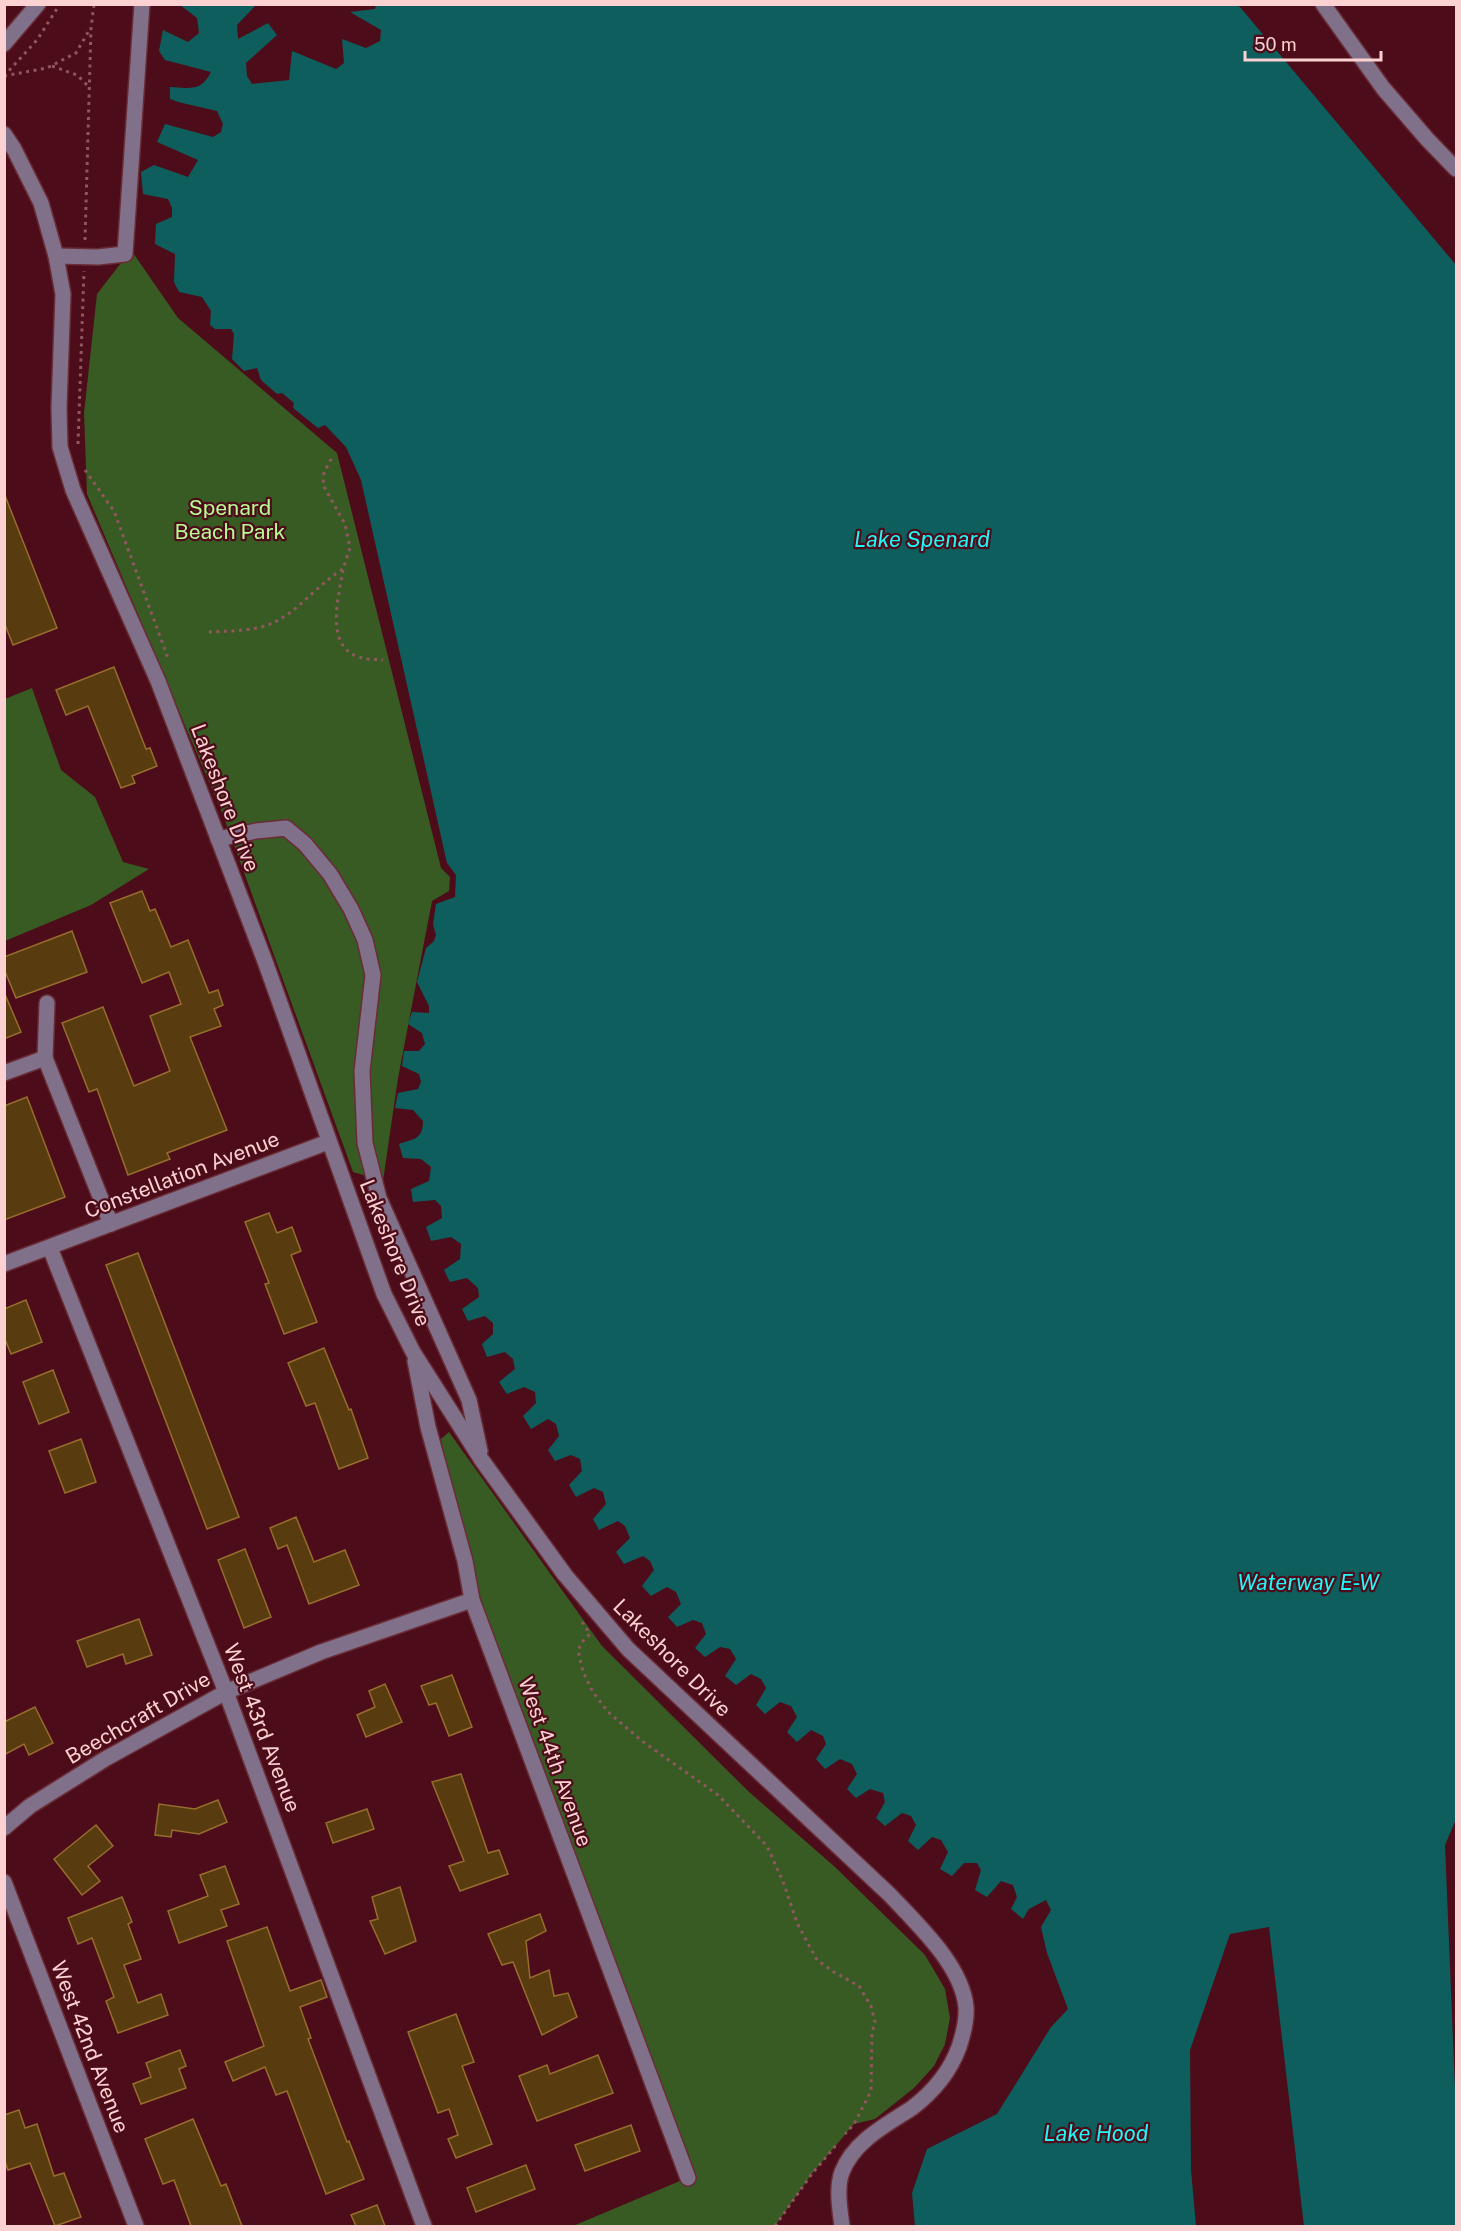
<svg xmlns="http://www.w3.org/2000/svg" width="1461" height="2231" viewBox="0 0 1461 2231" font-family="'Public Sans',sans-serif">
	<rect width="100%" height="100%" fill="#4d0c19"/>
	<g fill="#385b23">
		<polygon points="131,250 178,318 337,453 441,868 450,877 449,891 432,901 398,1078 383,1181 353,1172 223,815 87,494 84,413 97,294"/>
		<polygon points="32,688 61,770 95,797 123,862 149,869 91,905 5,941 5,699"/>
		<polygon points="449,1432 602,1646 748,1791 835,1867 925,1955 945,1989 950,2018 945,2044 934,2066 914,2088 875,2119 854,2124 811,2175 775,2226 573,2226 687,2178 472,1600 441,1439"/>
	</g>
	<path fill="#0e5e5e" d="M180,5h76l-19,20 1,14 30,-16 9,12 -31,28 1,13 5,8 37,-4 3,-29 44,18 8,-6 -2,-24 24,9 14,-7 1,-11 -31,-18 25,-3 1,-4h860l4,2 216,258v1554l-11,26 11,268v113h-152l-35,-299 -39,7 -40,116 1,120 5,56h-281l-3,-33 15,-44 70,-35 54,-87 17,-18 -21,-56 -6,-26 10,-17 -5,-10 -17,9 -6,10 -12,-10 6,-12 -4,-12 -12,-4 -14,16 -12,-7 6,-20 -4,-7h-13l-12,13 -12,-7 8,-17 -7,-12 -9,-3 -14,13 -10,-9 8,-16 -5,-9 -9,-3 -17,13 -9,-8 9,-16 -2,-9 -13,-4 -14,9 -9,-9 10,-15 -5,-10 -12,-5 -15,10 -9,-10 10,-15 -3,-8 -12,-6 -14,12 -10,-10 10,-15 -6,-11 -11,-4 -15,12 -9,-9 10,-17 -5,-9 -10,-5 -15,11 -11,-9 11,-17 -6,-10 -10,-2 -15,10 -10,-9 11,-14 -4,-11 -9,-3 -16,7 -9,-10 13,-13 -5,-12 -9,-5 -16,9 -9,-10 12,-16 -4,-9 -7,-5 -19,8 -8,-12 14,-14 -5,-12 -7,-5 -19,9 -6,-11 13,-15 -3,-12 -9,-4 -18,9 -7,-12 13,-14 -2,-12 -9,-4 -16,6 -7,-11 11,-14 -3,-12 -8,-5 -17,10 -8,-13 13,-13 -1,-11 -11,-5 -17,7 -8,-12 16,-13 -2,-10 -8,-7 -18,5 -5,-13 11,-10v-11l-8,-7 -17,5 -6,-12 17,-12 -1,-9 -11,-10 -17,4 -6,-12 16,-11 1,-15 -10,-7 -20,4 -5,-14 16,-9 -1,-12 -6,-6 -22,2 -2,-13 18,-8 2,-14 -10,-8 -18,-1 -4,-14c15,-5 24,-5 24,-23l-10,-11 -18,-2 3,-15 20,-4 3,-7 -2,-8 -17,-8 2,-15h15l6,-7 -3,-11 -14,-9 4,-12 17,1v-7l-12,-24 9,-34 8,-7 2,-6 -3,-11 3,-20 19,-7 1,-22 -9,-12 -86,-383 -15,-33 -21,-22 -7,3 -25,-20 1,-5 -12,-10 -5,1 -16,-14 -4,-12 -13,3 -12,-12 2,-25 -3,-5h-16l-5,-4 1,-14 -9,-14 -23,-5 -5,-10 1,-28 -20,-10 1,-20 16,-7v-9l-4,-9 -25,-5 -2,-22 13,-7 34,12 10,-17 -41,-18 8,-18 48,13 8,-5 2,-8 -6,-13 -39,-9 -8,-3v-12c20,1 31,5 41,-15l-46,-12 -6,-9 4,-21 25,12 11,-9 -2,-15z"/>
	<g fill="#583c0f" stroke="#966d2e" stroke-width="1.5">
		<polygon points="4,493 57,628 13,645 4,622"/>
		<polygon points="114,667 146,749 150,748 157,766 132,776 135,783 121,788 88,706 66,715 56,690"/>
		<polygon points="142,891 150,911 155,909 171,947 188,940 209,993 218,990 223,1005 214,1009 221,1026 190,1037 227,1130 167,1153 170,1159 128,1175 97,1089 89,1092 62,1023 103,1007 134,1086 170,1071 150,1016 181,1004 169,972 142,983 110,903"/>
		<polygon points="72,931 87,972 16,998 4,969 4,957"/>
		<polygon points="4,992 21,1032 4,1039"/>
		<polygon points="27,1097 65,1197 4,1220 4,1106"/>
		<polygon points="269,1213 277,1233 292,1227 301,1251 291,1255 317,1322 284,1334 265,1284 269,1283 245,1222"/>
		<polygon points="138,1253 239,1517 207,1529 106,1265"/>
		<polygon points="26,1300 42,1342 11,1354 4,1337 4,1309"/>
		<polygon points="324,1348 349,1410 351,1409 368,1458 339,1469 315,1403 306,1406 288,1363"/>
		<polygon points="53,1370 69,1412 39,1424 23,1382"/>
		<polygon points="81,1439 96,1482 65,1493 49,1451"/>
		<polygon points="296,1517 314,1562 345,1550 359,1585 309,1604 287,1545 278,1549 270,1528"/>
		<polygon points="245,1549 271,1617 244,1628 218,1560"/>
		<polygon points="139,1619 152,1655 126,1664 123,1654 87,1667 77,1641"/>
		<polygon points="452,1675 472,1727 449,1736 436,1703 429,1705 421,1686"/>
		<polygon points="385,1684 402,1722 366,1737 357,1715 375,1707 369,1691"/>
		<polygon points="35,1707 53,1743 29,1755 24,1744 4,1755 4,1722"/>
		<polygon points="461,1774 488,1853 499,1850 508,1874 460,1891 449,1866 464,1861 432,1782"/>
		<polygon points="218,1800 227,1822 199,1834 172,1830 171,1837 155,1835 159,1804 195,1809"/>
		<polygon points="367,1809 374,1829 333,1843 326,1823"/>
		<polygon points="96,1825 113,1846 88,1866 100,1881 82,1895 54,1859"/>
		<polygon points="225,1866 239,1904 221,1910 227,1926 179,1943 168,1911 208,1896 200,1875"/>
		<polygon points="400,1887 416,1941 385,1954 370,1921 378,1919 372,1897"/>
		<polygon points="122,1897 132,1922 128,1924 141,1959 124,1965 138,2003 161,1994 168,2015 118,2033 106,2001 114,1997 92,1938 78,1944 68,1918"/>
		<polygon points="540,1914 546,1931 526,1941 530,1978 549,1970 554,1996 568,1993 577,2017 542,2035 513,1962 502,1965 488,1934"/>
		<polygon points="267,1927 290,1991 321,1980 327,1997 300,2007 311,2038 308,2039 347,2142 349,2141 364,2179 326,2194 287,2091 276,2095 265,2067 233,2081 225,2062 264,2046 227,1941"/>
		<polygon points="456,2014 474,2062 462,2066 492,2144 456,2158 448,2139 458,2135 449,2109 438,2113 408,2032"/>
		<polygon points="180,2050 186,2066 179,2069 186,2088 141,2104 133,2084 151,2077 146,2063"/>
		<polygon points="598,2055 613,2093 537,2121 519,2076 547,2065 550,2074"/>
		<polygon points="19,2110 25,2128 37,2124 54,2176 64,2173 81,2217 55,2226 30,2163 8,2170 4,2159 4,2115"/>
		<polygon points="193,2119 221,2186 226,2184 242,2226 191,2226 174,2180 163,2184 145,2139"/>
		<polygon points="631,2125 640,2151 585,2171 575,2145"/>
		<polygon points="526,2165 535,2189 476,2212 467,2188"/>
		<polygon points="377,2205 385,2226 356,2226 351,2215"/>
	</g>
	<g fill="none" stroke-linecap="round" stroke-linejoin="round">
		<defs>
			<g id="minor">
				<polyline points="1323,4 1383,88 1427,139 1456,169"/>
				<polyline points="4,44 38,4"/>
				<path d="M4,134l10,15 27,54 15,53 7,38 -4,114 1,39 13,43 85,191 108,283 118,330 29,58 68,107 84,116 63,74 262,246c27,29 72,70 76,112 1,14 -3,28 -7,40 -9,25 -26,45 -47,61 -26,17 -58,33 -70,64 -6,16 -2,38 0,54"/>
				<polyline points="56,256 98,257 125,254 142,4"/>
				<polyline points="218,839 256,831 286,828 305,844 330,874 351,909 365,940 373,975 362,1071 365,1143 379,1198 469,1400 480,1451"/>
				<polyline points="45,1058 47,1003"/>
				<polyline points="4,1073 45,1058 111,1224"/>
				<polyline points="50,1248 226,1692 424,2226"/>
				<polyline points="4,1264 328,1142"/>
				<polyline points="415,1361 428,1427 465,1561 472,1600 688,2178"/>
				<polyline points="4,1828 30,1806 105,1759 226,1692 321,1652 472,1600"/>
				<polyline points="4,1882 136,2226"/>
			</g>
		</defs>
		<use href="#minor" stroke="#692c37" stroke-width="18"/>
		<g stroke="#905760" stroke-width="3" stroke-dasharray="3 4.5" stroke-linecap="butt">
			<polyline points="52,66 77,75 89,87"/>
			<polyline points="4,76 47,68 76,53 90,29"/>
			<polyline points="4,76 37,40 60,4"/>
			<polyline points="85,240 91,28 94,4"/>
			<polyline points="78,444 84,271"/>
			<polyline points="85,470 114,511 168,658"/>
			<path d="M343,570c-4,26 -19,76 16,87 7,3 16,2 24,3"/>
			<path d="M209,632c20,-1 46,-1 64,-9 27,-13 45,-39 70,-54l7,-21 -5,-24 -22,-39 1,-13 9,-16"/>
			<polyline points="582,1622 590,1634 582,1642 578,1650 583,1672 593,1692 608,1712 642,1741 718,1795 767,1846 784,1884 797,1923 817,1960 834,1972 859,1986 871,2006 875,2022 872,2033 871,2091 854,2124 845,2134"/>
			<polyline points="775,2226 811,2175 837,2144"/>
		</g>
		<use href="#minor" stroke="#817089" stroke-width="15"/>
	</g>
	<g text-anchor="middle" stroke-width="4.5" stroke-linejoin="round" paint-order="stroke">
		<g font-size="21" fill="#b8fb95" stroke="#4d0c19">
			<text x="230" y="515">Spenard<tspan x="230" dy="24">Beach Park</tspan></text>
		</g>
		<g font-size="21" fill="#fbd1d2" stroke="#4d0c19">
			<text transform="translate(225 798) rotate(69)" y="7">Lakeshore Drive</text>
			<text transform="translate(182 1175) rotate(-21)" y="7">Constellation Avenue</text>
			<text transform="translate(395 1253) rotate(68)" y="7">Lakeshore Drive</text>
			<text transform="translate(672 1658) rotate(45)" y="7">Lakeshore Drive</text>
			<text transform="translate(138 1718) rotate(-30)" y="7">Beechcraft Drive</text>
			<text transform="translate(262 1728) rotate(69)" y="7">West 43rd Avenue</text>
			<text transform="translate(555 1762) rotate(70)" y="7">West 44th Avenue</text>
			<text transform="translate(90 2047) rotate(69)" y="7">West 42nd Avenue</text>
		</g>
		<g font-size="22" font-style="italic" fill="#22f7f8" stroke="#4d0c19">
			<text x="922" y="547">Lake Spenard</text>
			<text x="1308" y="1590">Waterway E-W</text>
			<text x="1096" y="2141">Lake Hood</text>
		</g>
	</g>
	<rect width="1461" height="2231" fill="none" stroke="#fbd1d2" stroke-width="12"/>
	<path d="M1245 51v9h136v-9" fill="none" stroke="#fbd1d2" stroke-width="3"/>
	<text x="1254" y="51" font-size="18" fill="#fbd1d2" stroke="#4d0c19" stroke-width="4.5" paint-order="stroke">50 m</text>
</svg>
